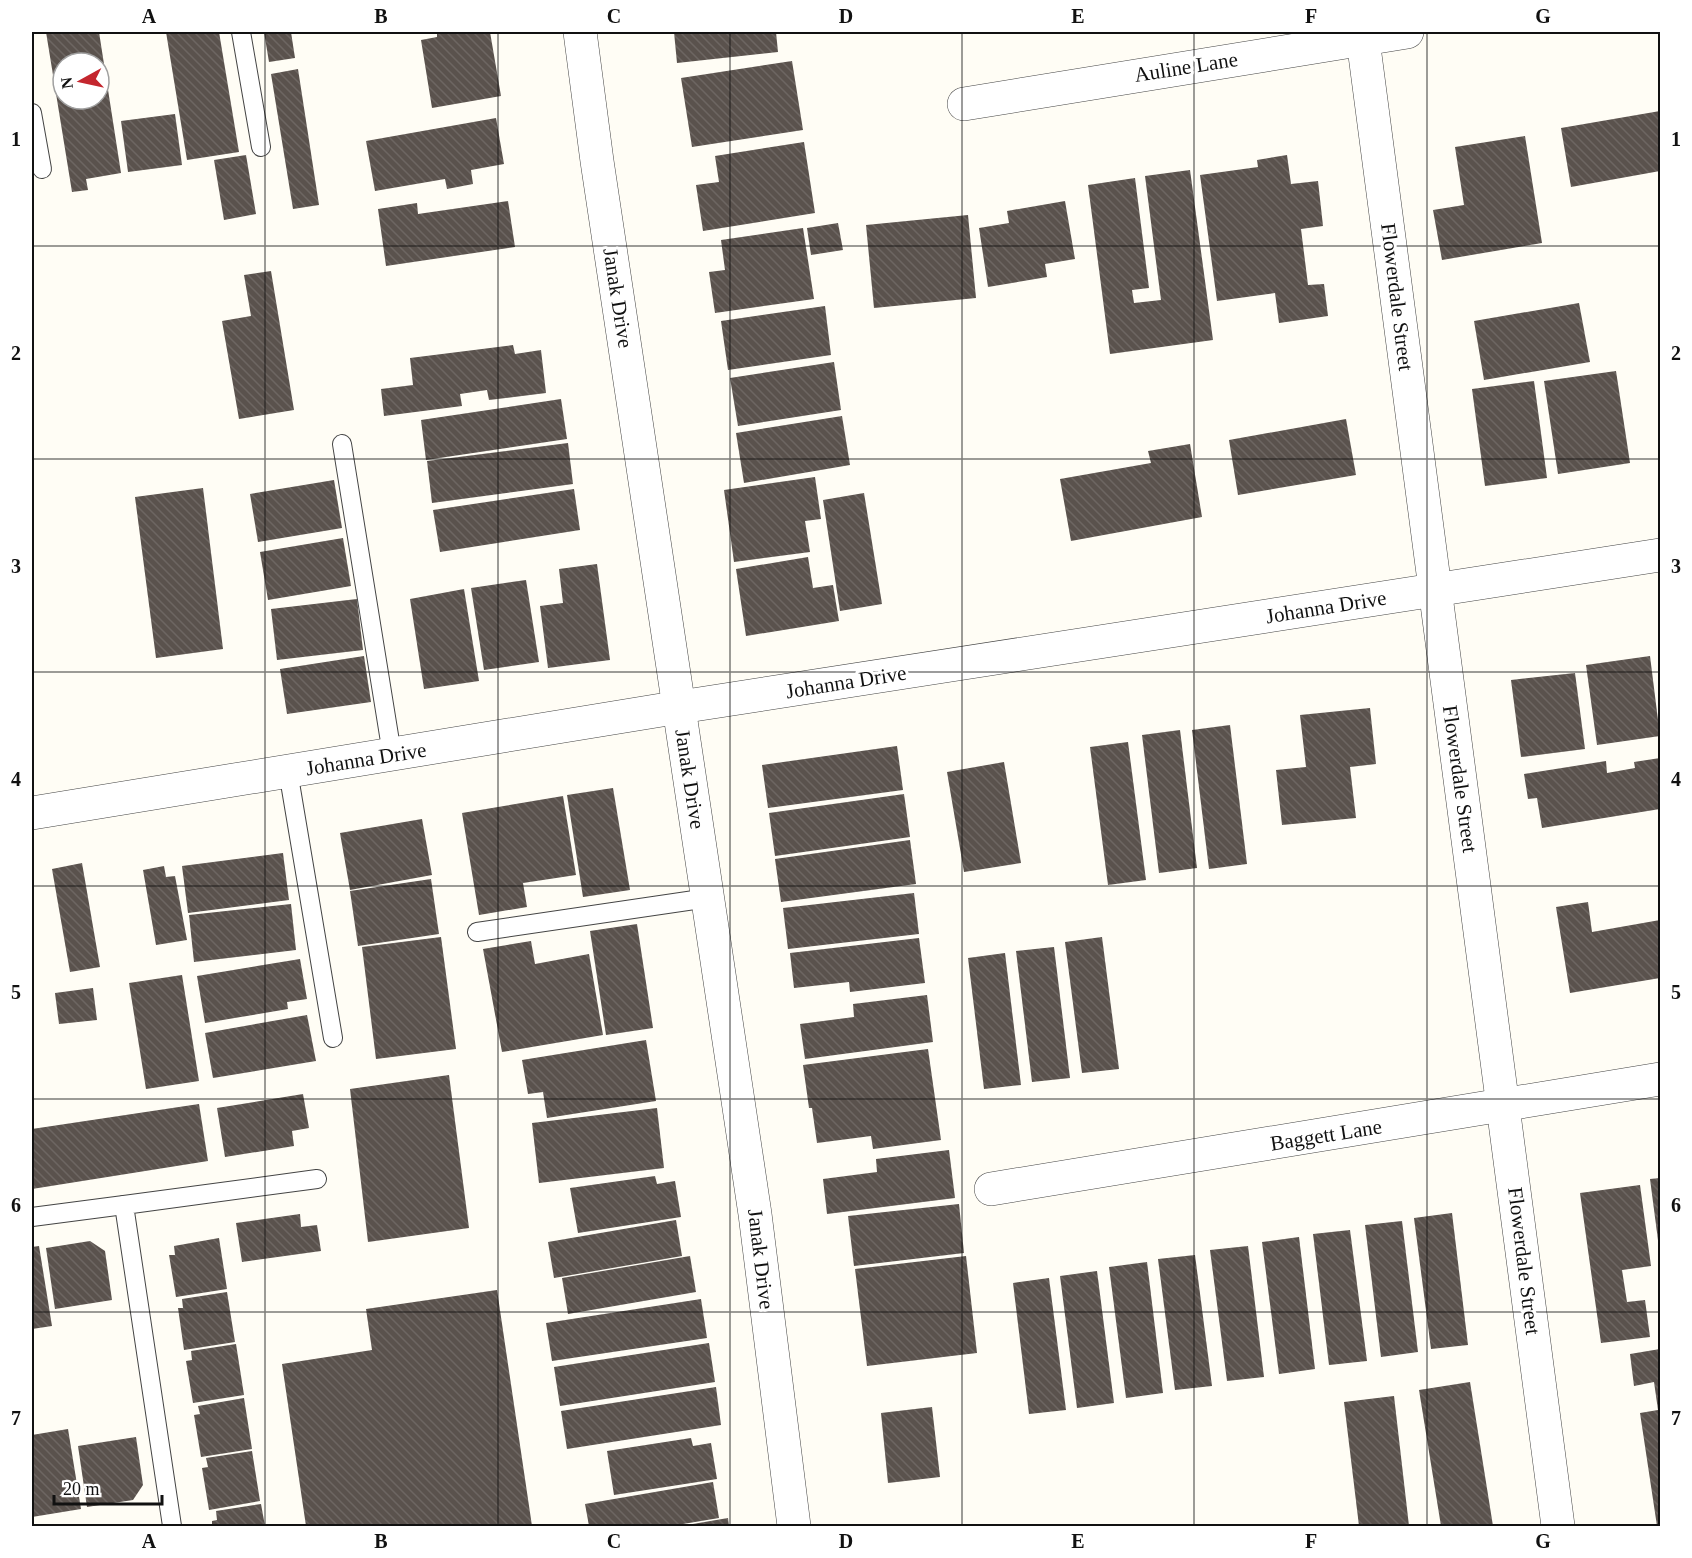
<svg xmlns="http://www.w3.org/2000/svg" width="1692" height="1558" viewBox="0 0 1692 1558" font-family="'Times New Roman',serif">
	<defs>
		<pattern id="building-back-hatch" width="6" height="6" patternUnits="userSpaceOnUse" patternTransform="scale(1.5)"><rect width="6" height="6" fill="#5a524d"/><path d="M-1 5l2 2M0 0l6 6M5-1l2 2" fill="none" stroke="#6d6662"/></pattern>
	</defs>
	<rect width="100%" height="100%" fill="#fffdf5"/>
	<g fill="url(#building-back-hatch)" fill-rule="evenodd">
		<path d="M46,32h53l22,141 -35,6 2,11 -16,2zM63,63h36v36h-36z"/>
		<polygon points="166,32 219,32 239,152 187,160"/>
		<polygon points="264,32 291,32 295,58 269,62"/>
		<polygon points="437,32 490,32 501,96 432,108 421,40 437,37"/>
		<polygon points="674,32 776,32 778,52 677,63"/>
		<polygon points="792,61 803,130 692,147 681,78"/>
		<polygon points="298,69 319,205 293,209 271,74"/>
		<polygon points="1660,111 1660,171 1571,187 1561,128"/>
		<polygon points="175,114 182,165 128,172 121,121"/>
		<polygon points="496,118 504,164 471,170 473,184 447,189 445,179 375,191 366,141"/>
		<polygon points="1525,136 1542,243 1442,260 1433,210 1464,205 1455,147"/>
		<polygon points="804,142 815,213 703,231 696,185 719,182 715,156"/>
		<polygon points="246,155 256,214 224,220 214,160"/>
		<polygon points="1287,155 1291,184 1318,181 1323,226 1301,229 1308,285 1324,284 1328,316 1279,323 1275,293 1217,301 1200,175 1258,167 1257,160"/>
		<polygon points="1190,170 1213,340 1110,354 1088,185 1135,178 1149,288 1132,290 1134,303 1161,300 1145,176"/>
		<polygon points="508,201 515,247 386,266 378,209 417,203 418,214"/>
		<polygon points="1065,201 1075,259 1045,264 1047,277 988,287 979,228 1009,223 1007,211"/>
		<polygon points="968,215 976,298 874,308 866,225"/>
		<polygon points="838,223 843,250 811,255 807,228"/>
		<polygon points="803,228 814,299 715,313 709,272 725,270 721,240"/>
		<polygon points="271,271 294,410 239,419 222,321 251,316 244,275"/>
		<polygon points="1579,303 1590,362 1484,380 1474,321"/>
		<polygon points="825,306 831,355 728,370 721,321"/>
		<polygon points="513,345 515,354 541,350 546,393 489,400 487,390 460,394 462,406 384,416 381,389 413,385 410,358"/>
		<polygon points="834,362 841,410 738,426 730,378"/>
		<polygon points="1616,371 1630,463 1558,474 1544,381"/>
		<polygon points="1534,381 1547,478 1485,486 1472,389"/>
		<polygon points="561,399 567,439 426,460 421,420"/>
		<polygon points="842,416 850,465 744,483 736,433"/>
		<polygon points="1346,419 1356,475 1238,495 1229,440"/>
		<polygon points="568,443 573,484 432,503 427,461"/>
		<polygon points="1190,444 1202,517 1071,541 1060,479 1151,463 1148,451"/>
		<polygon points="815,477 821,519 805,521 810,552 734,562 724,490"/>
		<polygon points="334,480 342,528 258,542 250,494"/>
		<polygon points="203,488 223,649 156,658 135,497"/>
		<polygon points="574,489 580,530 440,552 433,510"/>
		<polygon points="864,493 882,604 840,611 823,500"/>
		<polygon points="343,538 351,586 268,600 260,552"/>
		<polygon points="808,557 813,588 833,585 839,621 746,636 736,569"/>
		<polygon points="597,564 610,660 548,668 540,606 563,603 559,569"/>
		<polygon points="526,580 539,662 484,670 471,588"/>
		<polygon points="464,589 479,681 424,689 410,599"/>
		<polygon points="357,599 363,650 277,660 271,609"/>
		<polygon points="364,656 371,702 287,714 280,669"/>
		<polygon points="1650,656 1660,736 1597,745 1586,665"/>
		<polygon points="1575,673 1585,749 1521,757 1511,680"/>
		<polygon points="1370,708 1376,764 1350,767 1356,818 1282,825 1276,770 1306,767 1300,715"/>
		<polygon points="1230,725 1247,864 1209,869 1192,730"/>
		<polygon points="1180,730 1197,868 1159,873 1142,735"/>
		<polygon points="1128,742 1146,880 1108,885 1090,747"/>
		<polygon points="897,746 903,790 768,808 762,765"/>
		<polygon points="1660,758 1660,809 1542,828 1537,798 1528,799 1524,774 1606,761 1607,773 1635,768 1634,762"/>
		<polygon points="1004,762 1021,863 964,872 947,772"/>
		<polygon points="613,788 630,890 583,897 567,795"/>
		<polygon points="904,794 910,837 775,856 769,813"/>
		<polygon points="563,796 576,875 523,883 527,907 479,915 462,813"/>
		<polygon points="422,819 432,875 350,890 340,833"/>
		<polygon points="910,840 916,884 781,902 775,859"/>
		<polygon points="283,853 289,900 188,913 182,866"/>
		<polygon points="82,863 100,967 70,972 52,869"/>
		<polygon points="164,866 166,877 175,876 187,940 156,945 143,870"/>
		<polygon points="431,879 439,934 358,946 350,891"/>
		<polygon points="914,893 919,934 788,949 783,908"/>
		<polygon points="1588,902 1592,932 1660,920 1660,978 1570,993 1556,907"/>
		<polygon points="291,904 296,950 194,962 189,915"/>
		<polygon points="637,924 653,1028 606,1035 590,931"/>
		<polygon points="441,937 456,1049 376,1059 362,947"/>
		<polygon points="1102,937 1119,1069 1082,1073 1065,942"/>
		<polygon points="919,938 925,983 850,992 849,982 794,988 790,953"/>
		<polygon points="531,941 535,964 589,954 603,1035 502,1052 483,949"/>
		<polygon points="1054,947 1070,1078 1032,1082 1016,951"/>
		<polygon points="1005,953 1021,1085 984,1089 968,958"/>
		<polygon points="300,959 307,999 287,1002 288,1009 205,1023 197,976"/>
		<polygon points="182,975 199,1081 146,1089 129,983"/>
		<polygon points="93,988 97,1020 59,1024 55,993"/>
		<polygon points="927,995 933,1042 805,1059 800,1024 854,1017 853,1004"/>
		<polygon points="307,1015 316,1061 213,1078 205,1033"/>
		<polygon points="646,1040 656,1101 547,1118 543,1092 528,1094 522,1060"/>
		<polygon points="928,1049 941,1140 873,1149 871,1136 817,1143 812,1108 809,1108 803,1065"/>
		<polygon points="449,1075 469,1228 368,1242 350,1089"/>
		<polygon points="303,1094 309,1128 292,1131 294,1146 225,1157 217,1108"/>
		<polygon points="199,1104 208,1161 32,1189 32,1129"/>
		<polygon points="657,1108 664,1168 539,1183 532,1123"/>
		<polygon points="949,1150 955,1198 827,1214 823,1179 877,1172 876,1159"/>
		<polygon points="655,1176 657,1184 675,1181 681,1217 578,1233 570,1188"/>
		<polygon points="1660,1178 1660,1248 1659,1248 1650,1179"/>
		<polygon points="1640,1185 1651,1266 1622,1270 1627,1302 1645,1300 1650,1337 1601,1343 1580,1193"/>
		<polygon points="959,1204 964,1253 854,1266 848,1216"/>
		<polygon points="1452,1213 1468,1345 1431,1349 1414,1218"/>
		<polygon points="300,1214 301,1227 317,1225 321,1251 242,1262 236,1223"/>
		<polygon points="676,1220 682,1256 554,1278 548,1242"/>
		<polygon points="1402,1221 1418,1352 1381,1357 1365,1225"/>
		<polygon points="1350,1230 1367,1361 1329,1365 1313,1234"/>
		<polygon points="1299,1237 1315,1369 1279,1374 1262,1242"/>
		<polygon points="219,1238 227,1289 176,1297 169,1255 175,1255 174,1246"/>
		<polygon points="90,1241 105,1251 112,1300 55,1309 46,1248"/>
		<polygon points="39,1246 52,1326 32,1329 32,1247"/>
		<polygon points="1248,1246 1264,1377 1227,1381 1210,1250"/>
		<polygon points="1195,1255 1212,1386 1175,1390 1158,1259"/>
		<polygon points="690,1256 696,1292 568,1314 562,1278"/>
		<polygon points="966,1256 977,1353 867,1366 855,1269"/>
		<polygon points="1147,1262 1163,1393 1126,1398 1109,1267"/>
		<polygon points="1097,1271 1114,1403 1077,1408 1060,1276"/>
		<polygon points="1049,1278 1066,1410 1029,1414 1013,1283"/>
		<polygon points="497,1290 532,1526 306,1526 282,1364 372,1350 366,1309"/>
		<polygon points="227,1292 235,1342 184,1350 178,1308 183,1308 182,1299"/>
		<polygon points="701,1299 707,1338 552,1361 546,1323"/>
		<polygon points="709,1343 715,1382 560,1406 554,1367"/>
		<polygon points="236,1344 244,1395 193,1403 186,1361 192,1360 191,1351"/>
		<polygon points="1660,1349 1660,1526 1657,1526 1640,1413 1658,1410 1654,1382 1634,1386 1630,1354"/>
		<polygon points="1470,1382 1493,1526 1441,1526 1419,1390"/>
		<polygon points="716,1387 721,1425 567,1449 561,1411"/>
		<polygon points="1394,1396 1409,1526 1359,1526 1344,1402"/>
		<polygon points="244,1398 252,1449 201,1457 194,1415 200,1414 198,1406"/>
		<polygon points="932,1407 940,1477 888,1483 881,1413"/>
		<polygon points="68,1429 81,1509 32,1517 32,1435"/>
		<polygon points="136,1437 143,1485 133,1500 87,1507 78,1446"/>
		<polygon points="691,1438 693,1446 711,1443 717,1479 614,1495 607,1451"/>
		<polygon points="252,1451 260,1501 209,1510 202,1468 208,1467 206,1458"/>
		<polygon points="713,1482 719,1518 671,1526 589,1526 585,1504"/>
		<polygon points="261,1504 265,1526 212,1526 212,1521 217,1520 216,1511"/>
		<polygon points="728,1518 729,1526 687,1526 687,1525"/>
	</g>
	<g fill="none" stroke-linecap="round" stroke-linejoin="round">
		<defs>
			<g id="service">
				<polyline points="241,32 261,147"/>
				<polyline points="32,113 42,169"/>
				<polyline points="342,444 392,754"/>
				<polyline points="288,771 333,1038"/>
				<polyline points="477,932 708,898"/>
				<polyline points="32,1217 124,1205"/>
				<polyline points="172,1526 124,1205 317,1179"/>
			</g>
			<g id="minor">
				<polyline points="580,32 597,161 755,1214 794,1526"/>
				<polyline points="1362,32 1558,1526"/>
				<polyline points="964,104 1407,32"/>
				<polyline points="32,813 680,707 1660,555"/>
				<polyline points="991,1189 1660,1079"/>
			</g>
		</defs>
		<use href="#service" stroke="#444" stroke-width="20"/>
		<use href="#minor" stroke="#444" stroke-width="34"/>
		<use href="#service" stroke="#fff" stroke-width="18"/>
		<use href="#minor" stroke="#fff" stroke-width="33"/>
	</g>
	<path fill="none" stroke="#111" stroke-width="1.5" stroke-opacity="0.55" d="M265,32v1494M498,32v1494M730,32v1494M962,32v1494M1194,32v1494M1427,32v1494M32,246h1628M32,459h1628M32,672h1628M32,886h1628M32,1099h1628M32,1312h1628"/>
	<g text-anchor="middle" stroke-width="6" stroke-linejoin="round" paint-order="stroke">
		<g font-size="21" fill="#111" stroke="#fff">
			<text transform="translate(1186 67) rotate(-9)" y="7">Auline Lane</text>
			<text transform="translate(1397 297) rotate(83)" y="7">Flowerdale Street</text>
			<text transform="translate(618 298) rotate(81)" y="7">Janak Drive</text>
			<text transform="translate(1326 607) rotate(-9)" y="7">Johanna Drive</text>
			<text transform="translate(846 682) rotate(-9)" y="7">Johanna Drive</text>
			<text transform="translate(366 759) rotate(-9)" y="7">Johanna Drive</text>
			<text transform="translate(690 779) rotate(81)" y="7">Janak Drive</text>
			<text transform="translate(1460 779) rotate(82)" y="7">Flowerdale Street</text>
			<text transform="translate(1326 1135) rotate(-9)" y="7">Baggett Lane</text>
			<text transform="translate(761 1259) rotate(83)" y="7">Janak Drive</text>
			<text transform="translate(1524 1261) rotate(83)" y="7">Flowerdale Street</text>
		</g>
	</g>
	<rect width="1692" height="1558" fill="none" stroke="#ffffff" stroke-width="66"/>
	<g transform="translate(81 81) rotate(262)"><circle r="28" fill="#ffffff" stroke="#a0a0a0" stroke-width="1.5"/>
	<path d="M0-4.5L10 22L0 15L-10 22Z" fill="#c4262e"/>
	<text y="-9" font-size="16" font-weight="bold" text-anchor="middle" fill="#111111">N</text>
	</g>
	<path d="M54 1495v9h108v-9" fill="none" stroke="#111111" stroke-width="3"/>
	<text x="63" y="1495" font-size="18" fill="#111111" stroke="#ffffff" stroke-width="4.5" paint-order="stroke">20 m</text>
	<rect x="33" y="33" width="1626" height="1492" fill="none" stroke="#111" stroke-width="2"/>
	<g font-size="20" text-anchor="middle" font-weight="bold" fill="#111">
		<text x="149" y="23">A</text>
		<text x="381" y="23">B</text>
		<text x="614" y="23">C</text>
		<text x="846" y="23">D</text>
		<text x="1078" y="23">E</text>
		<text x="1311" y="23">F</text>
		<text x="1543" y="23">G</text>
		<text x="16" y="146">1</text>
		<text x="1676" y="146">1</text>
		<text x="16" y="360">2</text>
		<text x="1676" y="360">2</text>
		<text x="16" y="573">3</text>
		<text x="1676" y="573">3</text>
		<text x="16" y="786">4</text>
		<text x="1676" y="786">4</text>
		<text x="16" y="999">5</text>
		<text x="1676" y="999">5</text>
		<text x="16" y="1212">6</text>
		<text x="1676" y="1212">6</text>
		<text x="16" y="1425">7</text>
		<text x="1676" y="1425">7</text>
		<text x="149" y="1548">A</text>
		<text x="381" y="1548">B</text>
		<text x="614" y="1548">C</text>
		<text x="846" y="1548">D</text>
		<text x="1078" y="1548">E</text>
		<text x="1311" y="1548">F</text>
		<text x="1543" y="1548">G</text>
	</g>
</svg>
